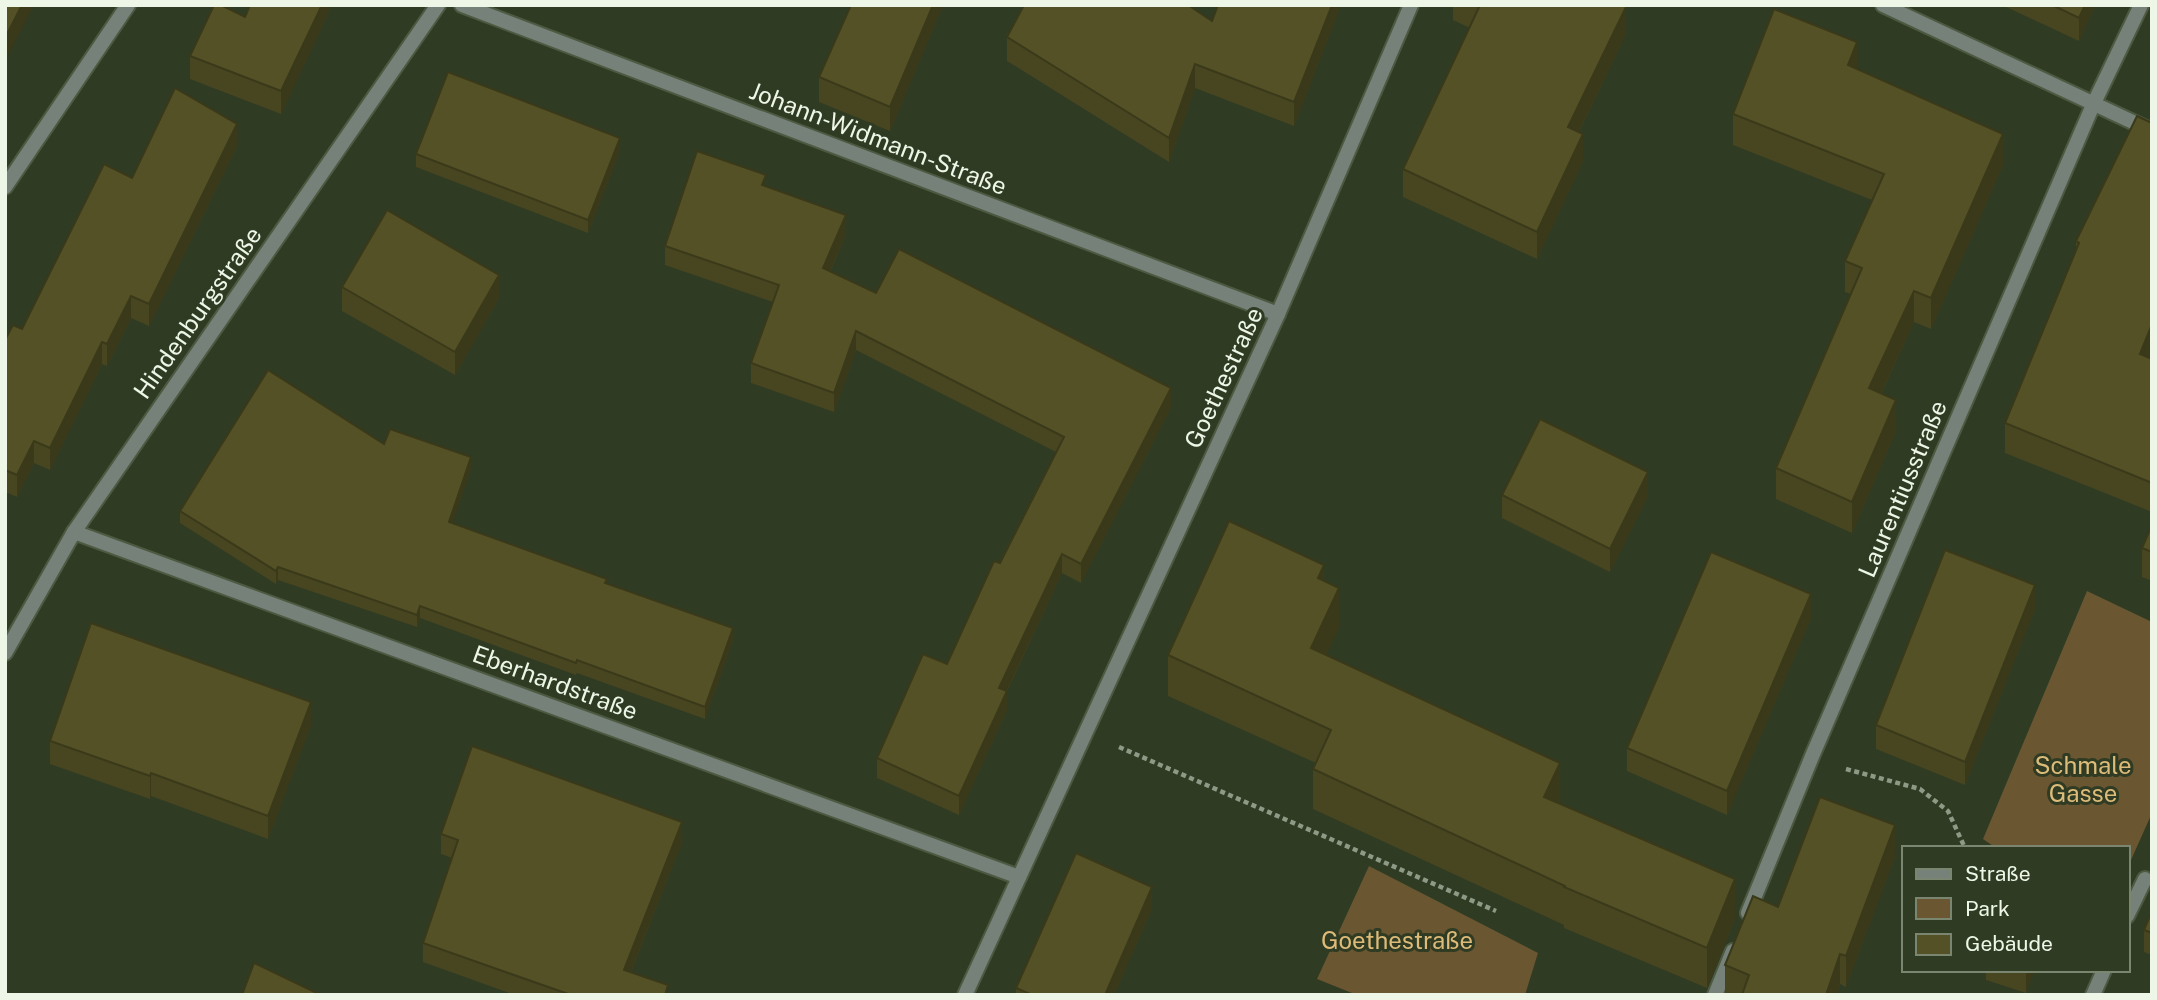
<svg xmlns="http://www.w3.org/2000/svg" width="2157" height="1000" viewBox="0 0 2157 1000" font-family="'Public Sans',sans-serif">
	<rect width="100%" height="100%" fill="#2f3b23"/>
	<g fill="#6a5631">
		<polygon points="2087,591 2152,622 2152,813 2127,869 2127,848 1996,848 1983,839"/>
		<polygon points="1369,866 1538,953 1525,995 1357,995 1317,979"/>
	</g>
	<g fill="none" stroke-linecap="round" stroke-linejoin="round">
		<defs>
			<g id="minor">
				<polyline points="462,5 1278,314"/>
				<polyline points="1883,5 2152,131"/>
				<polyline points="5,187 128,5"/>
				<polyline points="74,532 1019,877"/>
				<polyline points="5,653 74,532 438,5"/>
				<polyline points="1748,913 1813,754 2093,105 2141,5"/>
				<polyline points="2127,916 2145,879"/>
				<polyline points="965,995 1278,314 1411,5"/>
				<polyline points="1715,995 1733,951"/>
				<polyline points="2093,995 2104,970"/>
			</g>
		</defs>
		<use href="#minor" stroke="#4e5942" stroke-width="18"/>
		<g stroke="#8f9986" stroke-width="4.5" stroke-dasharray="5 3.5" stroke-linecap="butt">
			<polyline points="1119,747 1496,911"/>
			<polyline points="1846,769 1920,789 1948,811 1965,848"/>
		</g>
		<use href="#minor" stroke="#768279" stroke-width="14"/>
	</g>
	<g fill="#474620">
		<polygon points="332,5 281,114 190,79 190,56 245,17"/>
		<polygon points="851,5 943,5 890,131 819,102 819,77"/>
		<polygon points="1218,5 1341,5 1294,126 1195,88 1169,162 1007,61 1007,37 1212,21"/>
		<polygon points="1453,5 1624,5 1626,34 1579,132 1583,161 1537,259 1403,197 1403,169 1470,28 1453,20"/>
		<polygon points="2002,5 2095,5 2079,41"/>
		<polygon points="1857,69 2003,165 1931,329 1914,322 1881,394 1896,431 1852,533 1776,499 1776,468 1851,294 1845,292 1845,261 1872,200 1733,145 1733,114"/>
		<polygon points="2152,123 2152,354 2150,359 2152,359 2152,512 2005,453 2005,423 2076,250 2076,241"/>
		<polygon points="237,146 149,326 131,318 107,366 102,364 50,470 34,463 17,497 5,492 5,340 22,329 132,178"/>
		<polygon points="620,151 588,233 416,167 416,154"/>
		<polygon points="766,186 846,234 830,272 876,293 1171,407 1081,583 1062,573 1007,691 1007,710 959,815 877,778 877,758 947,664 1056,452 856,350 834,412 751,383 751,363 773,302 665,265 665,246"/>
		<polygon points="342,287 499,298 455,375 342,311"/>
		<polygon points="384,444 471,469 452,523 607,583 733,640 705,719 577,673 576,675 420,618 417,627 278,580 276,584 180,523 180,511"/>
		<polygon points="1502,495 1648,496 1610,572 1502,518"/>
		<polygon points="2152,525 2152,581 2142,577 2142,548"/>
		<polygon points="1324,581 1339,628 1326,655 1560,804 1735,919 1707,988 1564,928 1564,925 1313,809 1313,769 1316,763 1168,696 1168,655"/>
		<polygon points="2035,609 1965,785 1876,749 1876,725"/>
		<polygon points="1811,618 1727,815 1627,771 1627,748"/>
		<polygon points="311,725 268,839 151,796 150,799 50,764 50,741"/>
		<polygon points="441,834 682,842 631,972 668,995 515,995 423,962 423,943 452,858 441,854"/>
		<polygon points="1895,856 1846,987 1840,984 1837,995 1725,995 1725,965 1778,907"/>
		<polygon points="1152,908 1114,995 1016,995 1016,988"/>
		<polygon points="2152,911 2152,955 2144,952 2144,930"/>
		<polygon points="1986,970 2034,970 2026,993 1986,980"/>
	</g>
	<g fill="#3a391a">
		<polygon points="22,5 34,5 5,61 5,38"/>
		<polygon points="322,5 332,5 281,114 281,91"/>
		<polygon points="933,5 943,5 890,131 890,107"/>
		<polygon points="1332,5 1341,5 1294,126 1294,102"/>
		<polygon points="2085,5 2095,5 2079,41 2079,18"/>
		<polygon points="1626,7 1626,34 1568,154 1568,127"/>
		<polygon points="1857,42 1857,73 1848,65"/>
		<polygon points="1195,64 1195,88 1169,162 1169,138"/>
		<polygon points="237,124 237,146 149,326 149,304"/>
		<polygon points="1583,134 1583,161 1537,259 1537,232"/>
		<polygon points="2003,134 2003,165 1931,329 1931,298"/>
		<polygon points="620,138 620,151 588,233 588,220"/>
		<polygon points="846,215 846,234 823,287 823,268"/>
		<polygon points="499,275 499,298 455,375 455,352"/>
		<polygon points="1914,291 1914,322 1869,419 1869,388"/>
		<polygon points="131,296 131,318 107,366 107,344"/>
		<polygon points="2152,324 2152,354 2140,384 2140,354"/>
		<polygon points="856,331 856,350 834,412 834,393"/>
		<polygon points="102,342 102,364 50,470 50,448"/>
		<polygon points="1171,388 1171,407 1081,583 1081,564"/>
		<polygon points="1896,400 1896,431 1852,533 1852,502"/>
		<polygon points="34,441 34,463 17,497 17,475"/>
		<polygon points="471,457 471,469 449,534 449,522"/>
		<polygon points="1648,472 1648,496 1610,572 1610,549"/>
		<polygon points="1062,554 1062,573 999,707 999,688"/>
		<polygon points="1324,565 1324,605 1318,578"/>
		<polygon points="278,567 278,580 276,584 276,571"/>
		<polygon points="2035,585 2035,609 1965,785 1965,762"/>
		<polygon points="1339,588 1339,628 1311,688 1311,648"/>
		<polygon points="1811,594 1811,618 1727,815 1727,791"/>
		<polygon points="420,606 420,618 417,627 417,615"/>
		<polygon points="733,628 733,640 705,719 705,707"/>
		<polygon points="1007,691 1007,710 959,815 959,796"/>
		<polygon points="311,702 311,725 268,839 268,816"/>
		<polygon points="1560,763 1560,803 1544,838 1544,797"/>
		<polygon points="151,773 151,796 150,799 150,776"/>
		<polygon points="682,822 682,842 624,989 624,970"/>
		<polygon points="1895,825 1895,856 1846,987 1846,956"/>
		<polygon points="1735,879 1735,919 1707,988 1707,948"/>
		<polygon points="1152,887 1152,908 1114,995 1105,995"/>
		<polygon points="1840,954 1840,984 1837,995 1826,995"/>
		<polygon points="2026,970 2034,970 2026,993"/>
	</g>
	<g fill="#535125" stroke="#3a391a" stroke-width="2">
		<polygon points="5,5 22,5 5,38"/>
		<polygon points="214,5 221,5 245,17 250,5 322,5 281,91 190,56"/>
		<polygon points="851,5 933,5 890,107 819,77"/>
		<polygon points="1024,5 1188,5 1212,21 1218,5 1332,5 1294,102 1195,64 1169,138 1007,37"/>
		<polygon points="1480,5 1624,5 1626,7 1568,127 1583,134 1537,232 1403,169"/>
		<polygon points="2052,5 2085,5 2079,18"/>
		<polygon points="1774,9 1857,42 1848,65 2003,134 1931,298 1914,291 1869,388 1896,400 1852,502 1776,468 1862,268 1845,261 1884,174 1733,114"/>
		<polygon points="448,72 620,138 588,220 416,154"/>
		<polygon points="175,88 237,124 149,304 131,296 107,344 102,342 50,448 34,441 17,475 5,470 5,340 13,325 22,329 104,164 132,178"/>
		<polygon points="2137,116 2152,123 2152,324 2140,354 2152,359 2152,483 2005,423 2079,243 2076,241"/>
		<polygon points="697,151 766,175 762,185 846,215 823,268 876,293 899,249 1171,388 1081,564 1062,554 999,688 1007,691 959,796 877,758 923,654 947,664 994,561 1000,563 1064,437 856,331 834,393 751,363 779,285 665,246"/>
		<polygon points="387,210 499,275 455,352 342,287"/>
		<polygon points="268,370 384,444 390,429 471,457 449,522 607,579 605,583 733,628 705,707 577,660 576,663 420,606 417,615 278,567 276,571 180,511"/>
		<polygon points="1540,419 1648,472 1610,549 1502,495"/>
		<polygon points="1229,521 1324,565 1318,578 1339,588 1311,648 1560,763 1544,797 1735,879 1707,948 1564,887 1565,886 1313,769 1331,730 1168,655"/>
		<polygon points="2152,525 2152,552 2142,548"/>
		<polygon points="1945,550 2035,585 1965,762 1876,725"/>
		<polygon points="1711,552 1811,594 1727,791 1627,748"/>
		<polygon points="91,623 311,702 268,816 151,773 150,776 50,741"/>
		<polygon points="472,746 682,822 624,970 668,985 665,995 571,995 423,943 458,840 441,834"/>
		<polygon points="1820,797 1895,825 1846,956 1840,954 1826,995 1742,995 1749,975 1725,965 1753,896 1778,907"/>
		<polygon points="1076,853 1152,887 1105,995 1032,995 1016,988"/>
		<polygon points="2152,911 2152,933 2144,930"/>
		<polygon points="254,963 321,995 242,995"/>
	</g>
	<g text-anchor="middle" stroke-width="6" stroke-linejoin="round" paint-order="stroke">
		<g font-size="24" fill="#eef6e7" stroke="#2f3b23">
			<text transform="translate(878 139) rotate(21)" y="8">Johann-Widmann-Straße</text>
			<text transform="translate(198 313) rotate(-55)" y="8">Hindenburgstraße</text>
			<text transform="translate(1224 378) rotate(-65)" y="8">Goethestraße</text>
			<text transform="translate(1903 489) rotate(-67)" y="8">Laurentiusstraße</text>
			<text transform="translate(555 683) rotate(20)" y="8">Eberhardstraße</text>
		</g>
		<g font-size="24" fill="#ddbb79" stroke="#2f3b23">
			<text x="2083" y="774">Schmale<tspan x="2083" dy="28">Gasse</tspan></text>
			<text x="1397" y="949">Goethestraße</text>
		</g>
	</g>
	<rect width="2157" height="1000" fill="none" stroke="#eef6e7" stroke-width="14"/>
	<rect x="1902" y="846" width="228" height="126" fill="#2f3b23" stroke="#7b8671" stroke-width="2"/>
	<rect x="1916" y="869" width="35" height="10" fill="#768279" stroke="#7b8671" stroke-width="2"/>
	<text x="1965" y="881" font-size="21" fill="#eef6e7">Straße</text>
	<rect x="1916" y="898" width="35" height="21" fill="#6a5631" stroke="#7b8671" stroke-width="2"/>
	<text x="1965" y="916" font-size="21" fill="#eef6e7">Park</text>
	<rect x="1916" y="934" width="35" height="21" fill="#535125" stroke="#7b8671" stroke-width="2"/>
	<text x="1965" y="951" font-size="21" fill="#eef6e7">Gebäude</text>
</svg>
